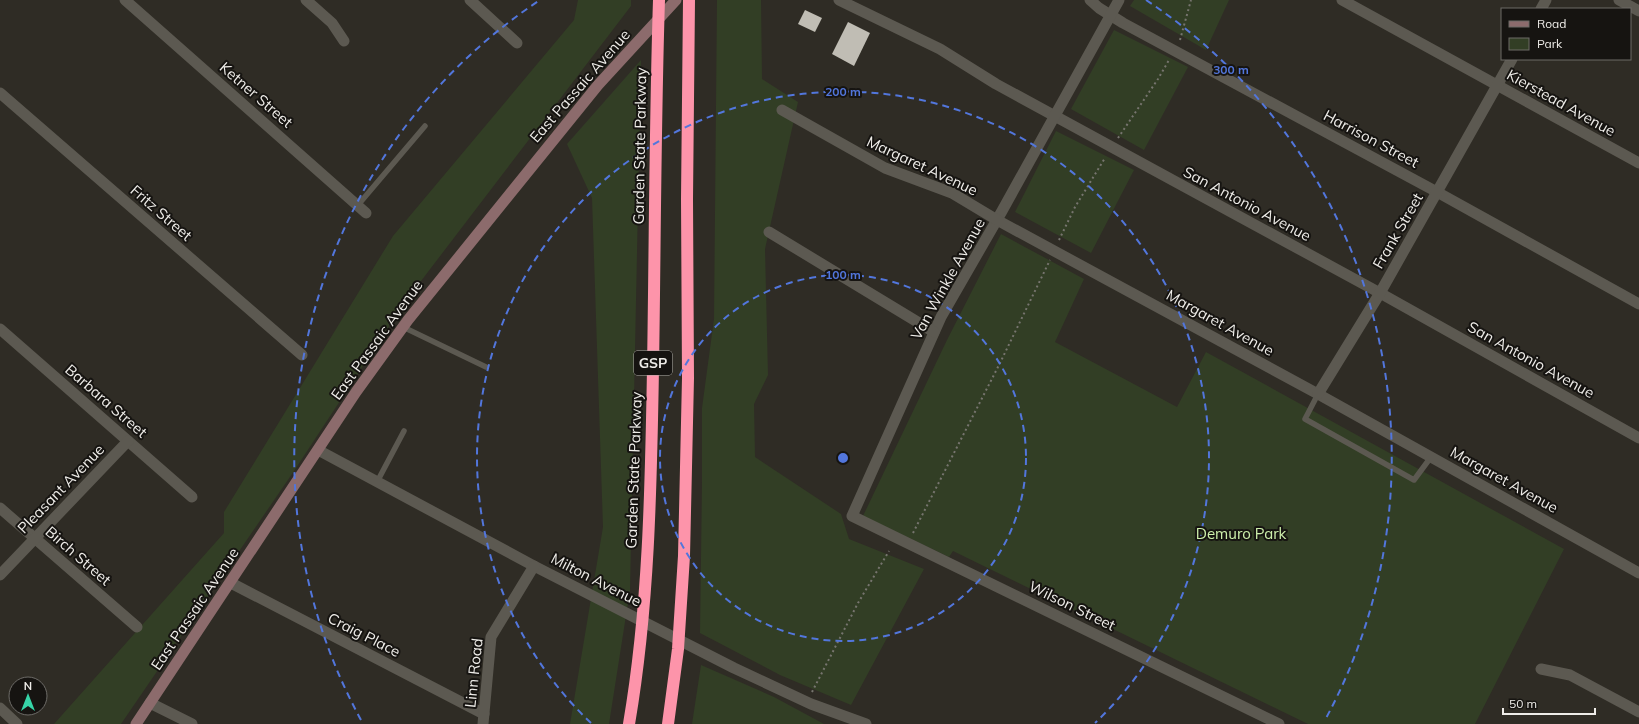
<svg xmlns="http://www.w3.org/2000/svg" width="1639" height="724" viewBox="0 0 1639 724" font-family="Mulish,sans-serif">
	<rect width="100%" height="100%" fill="#2f2c25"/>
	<g fill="#323e25">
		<polygon points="578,0 631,0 631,6 405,302 294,471 121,724 54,724 224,533 224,512 393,236 574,20"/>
		<polygon points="717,0 761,0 762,79 798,102 765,249 768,375 754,404 755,457 841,514 849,539 924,569 851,705 780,675 700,633 702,482 702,408 714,319"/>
		<polygon points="1134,0 1229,0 1206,50 1130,6"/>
		<polygon points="1114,30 1188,67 1144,150 1071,109"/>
		<polygon points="641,60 630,590 609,724 570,724 603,527 592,198 567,144"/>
		<polygon points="1056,131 1134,170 1091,253 1015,212"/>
		<polygon points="1001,234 1084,279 1055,342 1177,407 1206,352 1564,549 1475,724 1308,724 953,551 949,557 863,516 947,340"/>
		<polygon points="701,665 774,697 824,724 692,724"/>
	</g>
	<g fill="#c0bdb4">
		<polygon points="805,10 822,18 815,32 798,24"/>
		<polygon points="848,22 870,33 854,66 832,54"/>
	</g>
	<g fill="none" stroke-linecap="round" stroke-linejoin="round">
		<g stroke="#77756f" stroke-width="2" stroke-dasharray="2 3" stroke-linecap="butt">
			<polyline points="1180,40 1191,0"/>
			<polyline points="1118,138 1158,79 1169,60"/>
			<polyline points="1059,240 1075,207 1105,158"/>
			<polyline points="913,533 999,365 1050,260"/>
			<polyline points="812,692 858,603 889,551"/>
		</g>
		<g stroke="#5c5951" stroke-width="5.5">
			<polyline points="358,205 425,126"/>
			<polyline points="403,327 486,367"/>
			<polyline points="1318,394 1305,419 1414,480 1431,457"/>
			<polyline points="377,482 404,431"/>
		</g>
		<g stroke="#5c5951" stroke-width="11">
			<polyline points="125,0 366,213"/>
			<polyline points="306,0 332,23 344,41"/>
			<polyline points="470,0 517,43"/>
			<polyline points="839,0 940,49 996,84 1380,293 1639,438"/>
			<polyline points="1090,0 1099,8 1123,23 1437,192 1639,304"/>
			<polyline points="1119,0 1002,211 941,317 852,516 1279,724"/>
			<polyline points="1342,0 1639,163"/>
			<polyline points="1619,0 1639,11"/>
			<polyline points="1541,9 1546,0"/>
			<polyline points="0,93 302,355"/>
			<polyline points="782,110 885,168 952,193 997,220 1318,394 1639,573"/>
			<polyline points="769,232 934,332"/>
			<polyline points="0,329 192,497"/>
			<polyline points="1318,394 1380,293 1512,59"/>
			<polyline points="318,450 534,566 734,668 811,704 866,724"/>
			<polyline points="0,508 137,627"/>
			<polyline points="0,575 128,441"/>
			<polyline points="231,583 484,714"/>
			<polyline points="1541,669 1570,675 1639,712"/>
			<polyline points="150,703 192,724"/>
			<polyline points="0,708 17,724"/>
			<polyline points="483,724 491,637 534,566"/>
		</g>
		<polyline stroke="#8c6b6c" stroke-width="11" points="136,724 356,392 408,320 598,85 676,0"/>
		<g stroke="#fd94aa" stroke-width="12">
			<path d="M629,724c20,-117 22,-237 24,-356 2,-123 2,-245 6,-368"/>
			<polyline points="668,724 678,649 684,556 688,378 687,199 689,0"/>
		</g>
	</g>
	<g fill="none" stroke="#5276dc" stroke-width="2" stroke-dasharray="7 5">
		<circle cx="843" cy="458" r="183"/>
		<path d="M591 723A366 366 0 1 1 1095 723"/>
		<path d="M361 720A549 549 0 0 1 540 0M1146 0A549 549 0 0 1 1325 720"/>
	</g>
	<g text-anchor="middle" stroke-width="4" stroke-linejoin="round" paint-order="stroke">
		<rect fill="#161411" stroke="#aeaca8" stroke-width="1" x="634" y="351" width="38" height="24" rx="3"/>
		<g font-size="14" font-weight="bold" fill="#efede9">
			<text x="653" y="368">GSP</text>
		</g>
		<g font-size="15" fill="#efede9" stroke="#161411">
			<text transform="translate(580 86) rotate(-49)" y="5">East Passaic Avenue</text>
			<text transform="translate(256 95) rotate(41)" y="5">Ketner Street</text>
			<text transform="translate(1561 103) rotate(29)" y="5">Kierstead Avenue</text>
			<text transform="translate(1371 139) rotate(28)" y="5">Harrison Street</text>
			<text transform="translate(640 146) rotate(-89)" y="5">Garden State Parkway</text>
			<text transform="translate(922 166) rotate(25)" y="5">Margaret Avenue</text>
			<text transform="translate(1247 204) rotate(28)" y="5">San Antonio Avenue</text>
			<text transform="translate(161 213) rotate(41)" y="5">Fritz Street</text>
			<text transform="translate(1398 231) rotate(-60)" y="5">Frank Street</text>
			<text transform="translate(948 279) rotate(-61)" y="5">Van Winkle Avenue</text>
			<text transform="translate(1220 323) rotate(29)" y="5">Margaret Avenue</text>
			<text transform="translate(377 340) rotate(-54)" y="5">East Passaic Avenue</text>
			<text transform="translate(1531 360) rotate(29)" y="5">San Antonio Avenue</text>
			<text transform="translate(106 401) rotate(41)" y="5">Barbara Street</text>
			<text transform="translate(634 470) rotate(-88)" y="5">Garden State Parkway</text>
			<text transform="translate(1504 480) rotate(29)" y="5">Margaret Avenue</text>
			<text transform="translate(61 489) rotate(-46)" y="5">Pleasant Avenue</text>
			<text transform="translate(78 556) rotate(41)" y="5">Birch Street</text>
			<text transform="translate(596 580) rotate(27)" y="5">Milton Avenue</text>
			<text transform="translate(1072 606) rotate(26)" y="5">Wilson Street</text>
			<text transform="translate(195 609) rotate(-56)" y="5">East Passaic Avenue</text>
			<text transform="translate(364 635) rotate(27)" y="5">Craig Place</text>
			<text transform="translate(474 673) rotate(-84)" y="5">Linn Road</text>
		</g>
		<g font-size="15" fill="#cef0ac" stroke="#161411">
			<text x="1241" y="539">Demuro Park</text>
		</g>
	</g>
	<circle cx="843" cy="458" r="6" fill="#5276dc" stroke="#161411" stroke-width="2"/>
	<g font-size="12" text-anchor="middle" font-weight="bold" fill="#5276dc" stroke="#161411" stroke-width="4" stroke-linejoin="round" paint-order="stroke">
		<text x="1231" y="74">300 m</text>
		<text x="843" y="96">200 m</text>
		<text x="843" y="279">100 m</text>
	</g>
	<rect x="1501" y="8" width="130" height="52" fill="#161411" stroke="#6d6b67"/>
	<rect x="1509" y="21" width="20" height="6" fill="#8c6b6c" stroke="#6d6b67"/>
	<text x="1537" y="28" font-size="12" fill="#efede9">Road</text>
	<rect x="1509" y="38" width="20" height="12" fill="#323e25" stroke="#6d6b67"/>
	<text x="1537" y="48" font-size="12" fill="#efede9">Park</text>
	<g transform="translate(28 696)"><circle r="19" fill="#161411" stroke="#6d6b67"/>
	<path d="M0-3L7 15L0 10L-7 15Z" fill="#36d4a7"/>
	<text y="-6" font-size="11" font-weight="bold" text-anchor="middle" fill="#efede9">N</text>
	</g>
	<path d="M1503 708v6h92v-6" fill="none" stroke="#efede9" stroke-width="2"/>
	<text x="1509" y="708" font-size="12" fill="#efede9" stroke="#161411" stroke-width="3" paint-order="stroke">50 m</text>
</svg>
